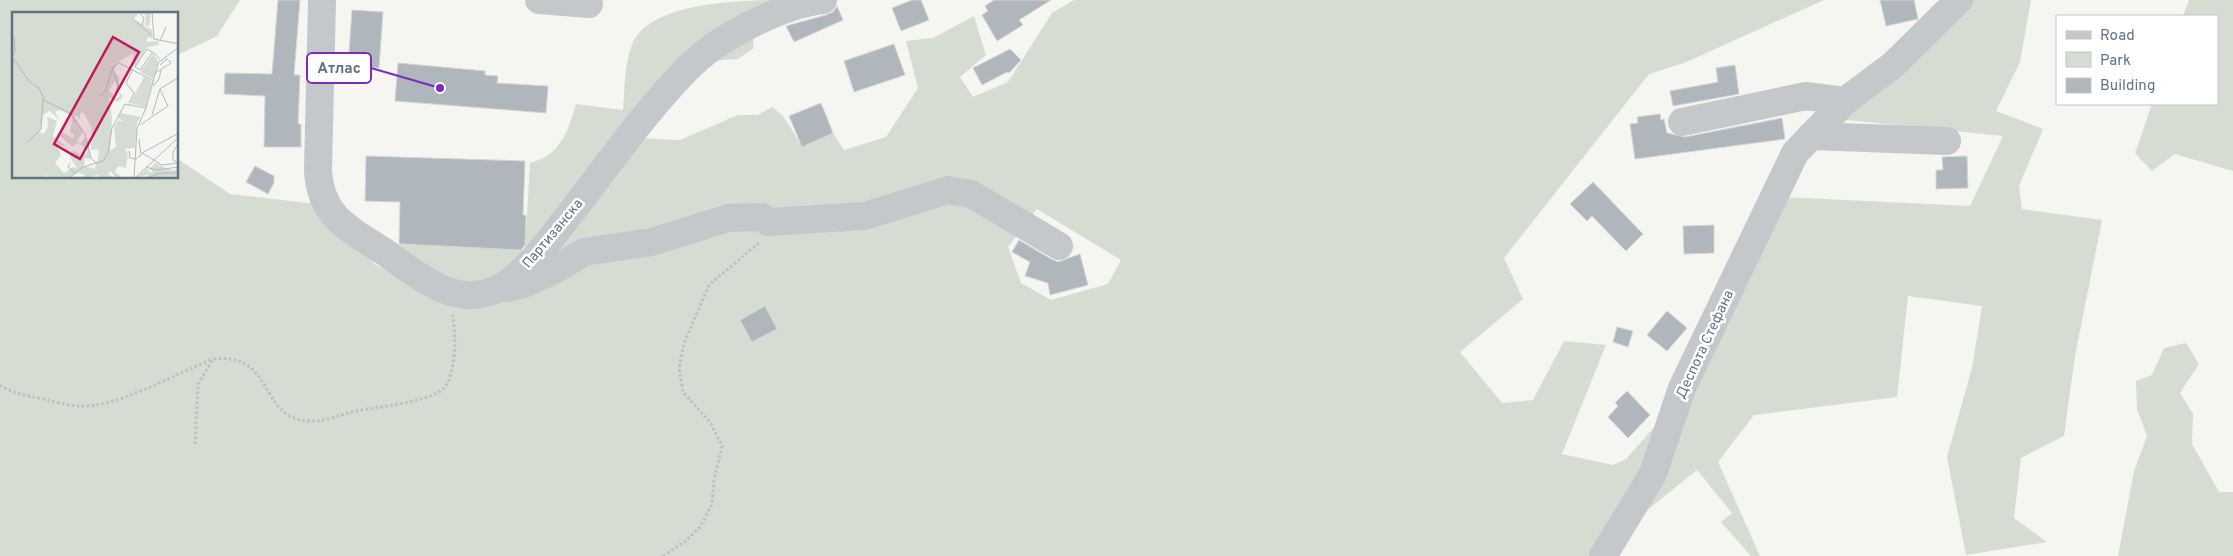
<svg xmlns="http://www.w3.org/2000/svg" width="2233" height="556" viewBox="0 0 2233 556" font-family="Overpass,sans-serif">
	<rect width="100%" height="100%" fill="#f5f5f1"/>
	<g fill="#d5ddd2" fill-rule="evenodd">
		<path d="M0,0h240l-23,36 -39,19v-41h-164v164h164v-19l52,35 87,10 21,25 38,36 56,27 -33,-48 126,6 5,-87c5,-2 13,-4 18,-8 16,-10 23,-33 28,-51l47,6c2,-22 1,-47 10,-68 21,-42 114,-42 157,-42l-36,31 -1,18 -15,10 -31,2 -73,77 46,2 58,-25h20l14,-8 11,9 19,30 31,-13 11,17 42,-13 32,-49 -12,-47 27,-3 41,-22 12,39 -26,22 13,20 35,-15 44,-69 22,-13h750l-140,63 -35,11 -145,184 19,41 -63,53 42,51 31,-3 31,-59 42,4 -44,109 51,11 13,-6 17,-19 26,-30 114,-213 187,9 33,-70 -166,-17 123,-119h71l-11,62 -24,49 47,18 -24,57 3,23 80,11 -27,136 -11,80 -43,22 -7,60 33,24 -81,13 -19,-98 25,-89 10,-62 -74,-10 -11,101 -143,18 -36,47 42,94h-9l-30,-34 11,-9 -35,-43 -73,59 -11,27h-1613zM1037,209l84,51 -13,24 -57,16 -30,-17 -13,-36z"/>
		<polygon points="2189,0 2233,0 2233,171 2175,154 2152,171 2135,153 2152,104 2217,104 2217,16 2183,16"/>
		<polygon points="2186,343 2199,364 2180,393 2193,414 2192,444 2219,492 2233,492 2233,556 2118,556 2134,471 2147,436 2137,409 2136,381 2152,375 2164,348"/>
	</g>
	<g fill="#afb6bc" stroke="#d6d6d4">
		<polygon points="278,0 300,0 294,75 300,75 298,124 301,124 301,147 264,147 265,96 224,94 225,73 272,74"/>
		<polygon points="912,0 921,0 929,20 901,31 892,8"/>
		<polygon points="994,0 1051,0 1019,20 1023,25 997,41 982,15 988,11 985,6"/>
		<polygon points="1880,0 1914,0 1918,19 1886,26"/>
		<polygon points="837,6 843,20 794,42 786,26 826,15 833,12"/>
		<polygon points="352,10 383,12 379,68 348,66"/>
		<polygon points="894,44 905,75 854,92 844,61"/>
		<polygon points="1010,49 1021,60 1009,73 1007,72 982,85 973,68"/>
		<polygon points="398,63 485,71 485,75 498,76 497,83 548,86 546,113 395,101"/>
		<polygon points="1735,65 1739,94 1673,106 1670,91 1718,82 1716,68"/>
		<polygon points="821,103 833,133 802,147 789,116"/>
		<polygon points="1660,114 1661,120 1664,119 1667,133 1685,137 1782,118 1785,139 1635,159 1630,124 1638,123 1637,117"/>
		<polygon points="366,156 525,161 523,215 526,215 525,245 521,250 401,244 399,243 400,202 365,201"/>
		<polygon points="1967,156 1968,188 1936,189 1936,170 1943,170 1942,157"/>
		<polygon points="255,166 274,176 274,183 268,194 246,182"/>
		<polygon points="1593,182 1643,234 1626,251 1592,216 1587,221 1570,204"/>
		<polygon points="1714,225 1714,253 1684,254 1683,226"/>
		<polygon points="1019,240 1051,259 1058,262 1080,254 1088,285 1050,295 1048,283 1025,276 1030,262 1012,252"/>
		<polygon points="765,306 777,329 752,342 740,320"/>
		<polygon points="1667,311 1687,328 1667,351 1647,335"/>
		<polygon points="1617,327 1633,331 1628,347 1613,342"/>
		<polygon points="1627,391 1650,415 1628,438 1608,417 1618,406 1615,403"/>
	</g>
	<g fill="none" stroke-linecap="round" stroke-linejoin="round">
		<g stroke="#bebfc2" stroke-width="3" stroke-dasharray="2.5 2.5" stroke-linecap="butt">
			<path d="M0,385c14,9 28,11 44,14 11,3 23,6 34,7 38,3 98,-33 135,-47"/>
			<path d="M195,444l3,-60 15,-25c59,-7 46,51 87,61 5,1 13,1 19,1 12,-2 24,-7 37,-10 21,-4 73,-9 87,-22 13,-12 14,-58 9,-74"/>
			<polyline points="663,556 686,541 700,527 712,504 714,480 722,446 710,422 683,392 679,368 684,343 709,285 760,242"/>
		</g>
		<g stroke="#c4c8cb" stroke-width="28">
			<path d="M322,0l-4,171c3,46 30,57 65,80 24,16 52,41 82,44 13,1 29,-3 40,-10 27,-19 48,-50 68,-75 37,-48 72,-98 114,-141 30,-31 93,-64 136,-69"/>
			<polyline points="539,0 589,4"/>
			<polyline points="1682,122 1806,96 1845,101"/>
			<polyline points="1811,136 1947,141"/>
			<polyline points="507,288 524,284 556,269 584,252 652,242 728,218 762,217 768,222 865,216 948,190 971,194 1059,246"/>
			<polyline points="1603,556 1653,474 1682,388 1795,153 1845,101 1893,65 1959,0"/>
		</g>
	</g>
	<g text-anchor="middle" stroke-width="5" stroke-linejoin="round" paint-order="stroke">
		<g font-size="14" fill="#627285" stroke="#fff">
			<text transform="translate(552 233) rotate(-50)" y="5">Партизанска</text>
			<text transform="translate(1704 344) rotate(-65)" y="5">Деспота Стефана</text>
		</g>
	</g>
	<g transform="translate(12 12)">
		<rect width="166" height="166" fill="#f5f5f1"/>
		<path d="M0,0h139l-2,14 -4,-1 1,-10 -7,-2 -6,6 19,11 1,9 -5,-2 -2,5 12,-1 1,4 -12,2 -13,21 -1,-15 -16,10 -3,8 5,6v15l4,4 -5,6 -4,-2 6,-4 -5,-15 -6,10 4,3v4h-4l3,19 -2,34 6,-4 -2,-20 4,-6h5l-5,-3 2,-5 21,4 -4,5 -2,26 -10,1 3,5 -2,14 -8,-2 -3,6 7,6h-5l-7,-7 -2,3 5,4h-14v-3l-15,3 1,-3 -8,-3 -8,6h-21v-3l-5,3h-31v-112h3l-3,-1zM47,98l12,5 1,6h-7l7,1 -2,10 5,4 -3,2 -11,-7 -2,4 14,12 3,-4 5,2 7,6 -6,6 -8,-7 -4,7 7,11 -4,-1 -9,6 -9,-10 6,-8 -4,-10 9,1 -13,-10 4,-15 -10,-4 1,9 -4,8 -4,-2 3,-17 7,-4 9,9 -4,-8zM68,101h4l8,16 -1,21 7,-1 1,5 -4,15 -11,-3 1,-8 6,1 -6,-22 -5,7 -3,-3 6,-9 -8,-15 2,-2 3,5zM141,42l5,7 -5,18 -13,-7zM132,65l8,4 -6,26 -16,-4zM143,151l18,8 5,-3v10h-33l4,-4 -12,4 10,-10 3,5 3,-2 -4,-2z" fill="#d5ddd2" fill-rule="evenodd"/>
		<path fill="none" stroke="#c0cad0" stroke-width="2.5" d="M137,166l10,-5h20"/>
		<path fill="none" stroke="#b1b9c0" stroke-width="1" d="M127,0l5,6 -2,8M140,0l2,27 25,5M121,7l18,16M2,25l1,15 -3,5 18,25 9,6 6,13 25,12 15,21 6,24 6,6M148,29l6,-14M140,41l-12,17 -5,-3 12,-18 8,5 5,6M143,61l16,-10 -4,-4 -7,6M141,74l6,-7 2,-9M148,77l19,-12M88,84l5,-4 7,-22M102,87l4,-14 -6,-17 7,-5 35,18M117,91l5,-10 -8,-10 7,-14M128,113l28,-19 -8,-17 -8,26M167,121l-37,20 20,12 17,-2M16,130l13,-13 2,-30M117,139l1,7 6,1 5,-4 -2,-16M58,151l-2,4 8,7M166,151l-5,-3v-8l6,-10M134,155l10,3 23,-3M57,166l14,-11 20,-6 5,-8 4,-25 13,-24 21,4M122,166l3,-50 9,-20 12,-45 21,-16M123,166l44,-41"/>
		<path fill="#c2185b" fill-opacity="0.15" stroke="#c2185b" stroke-width="2.5" d="M101,25l26,15 -59,107 -26,-15z"/>
		<rect width="166" height="166" fill="none" stroke="#627285" stroke-width="2.5"/>
	</g>
	<path fill="none" stroke="#7b2cbf" stroke-width="2" d="M440 88L371 68"/>
	<circle fill="#7b2cbf" stroke="#fff" stroke-width="2" cx="440" cy="88" r="5"/>
	<rect fill="#fff" stroke="#7b2cbf" stroke-width="2" x="307" y="53" width="64" height="30" rx="5"/>
	<g font-size="15" text-anchor="middle" font-weight="bold" fill="#627285">
		<text x="339" y="73">Атлас</text>
	</g>
	<rect x="2056" y="15" width="162" height="90" fill="#ffffff" stroke="#c0c7ce"/>
	<rect x="2066" y="31" width="25" height="8" fill="#c4c8cb" stroke="#c0c7ce"/>
	<text x="2100" y="40" font-size="15" fill="#627285">Road</text>
	<rect x="2066" y="52" width="25" height="15" fill="#d5ddd2" stroke="#c0c7ce"/>
	<text x="2100" y="65" font-size="15" fill="#627285">Park</text>
	<rect x="2066" y="78" width="25" height="15" fill="#afb6bc" stroke="#c0c7ce"/>
	<text x="2100" y="90" font-size="15" fill="#627285">Building</text>
</svg>
